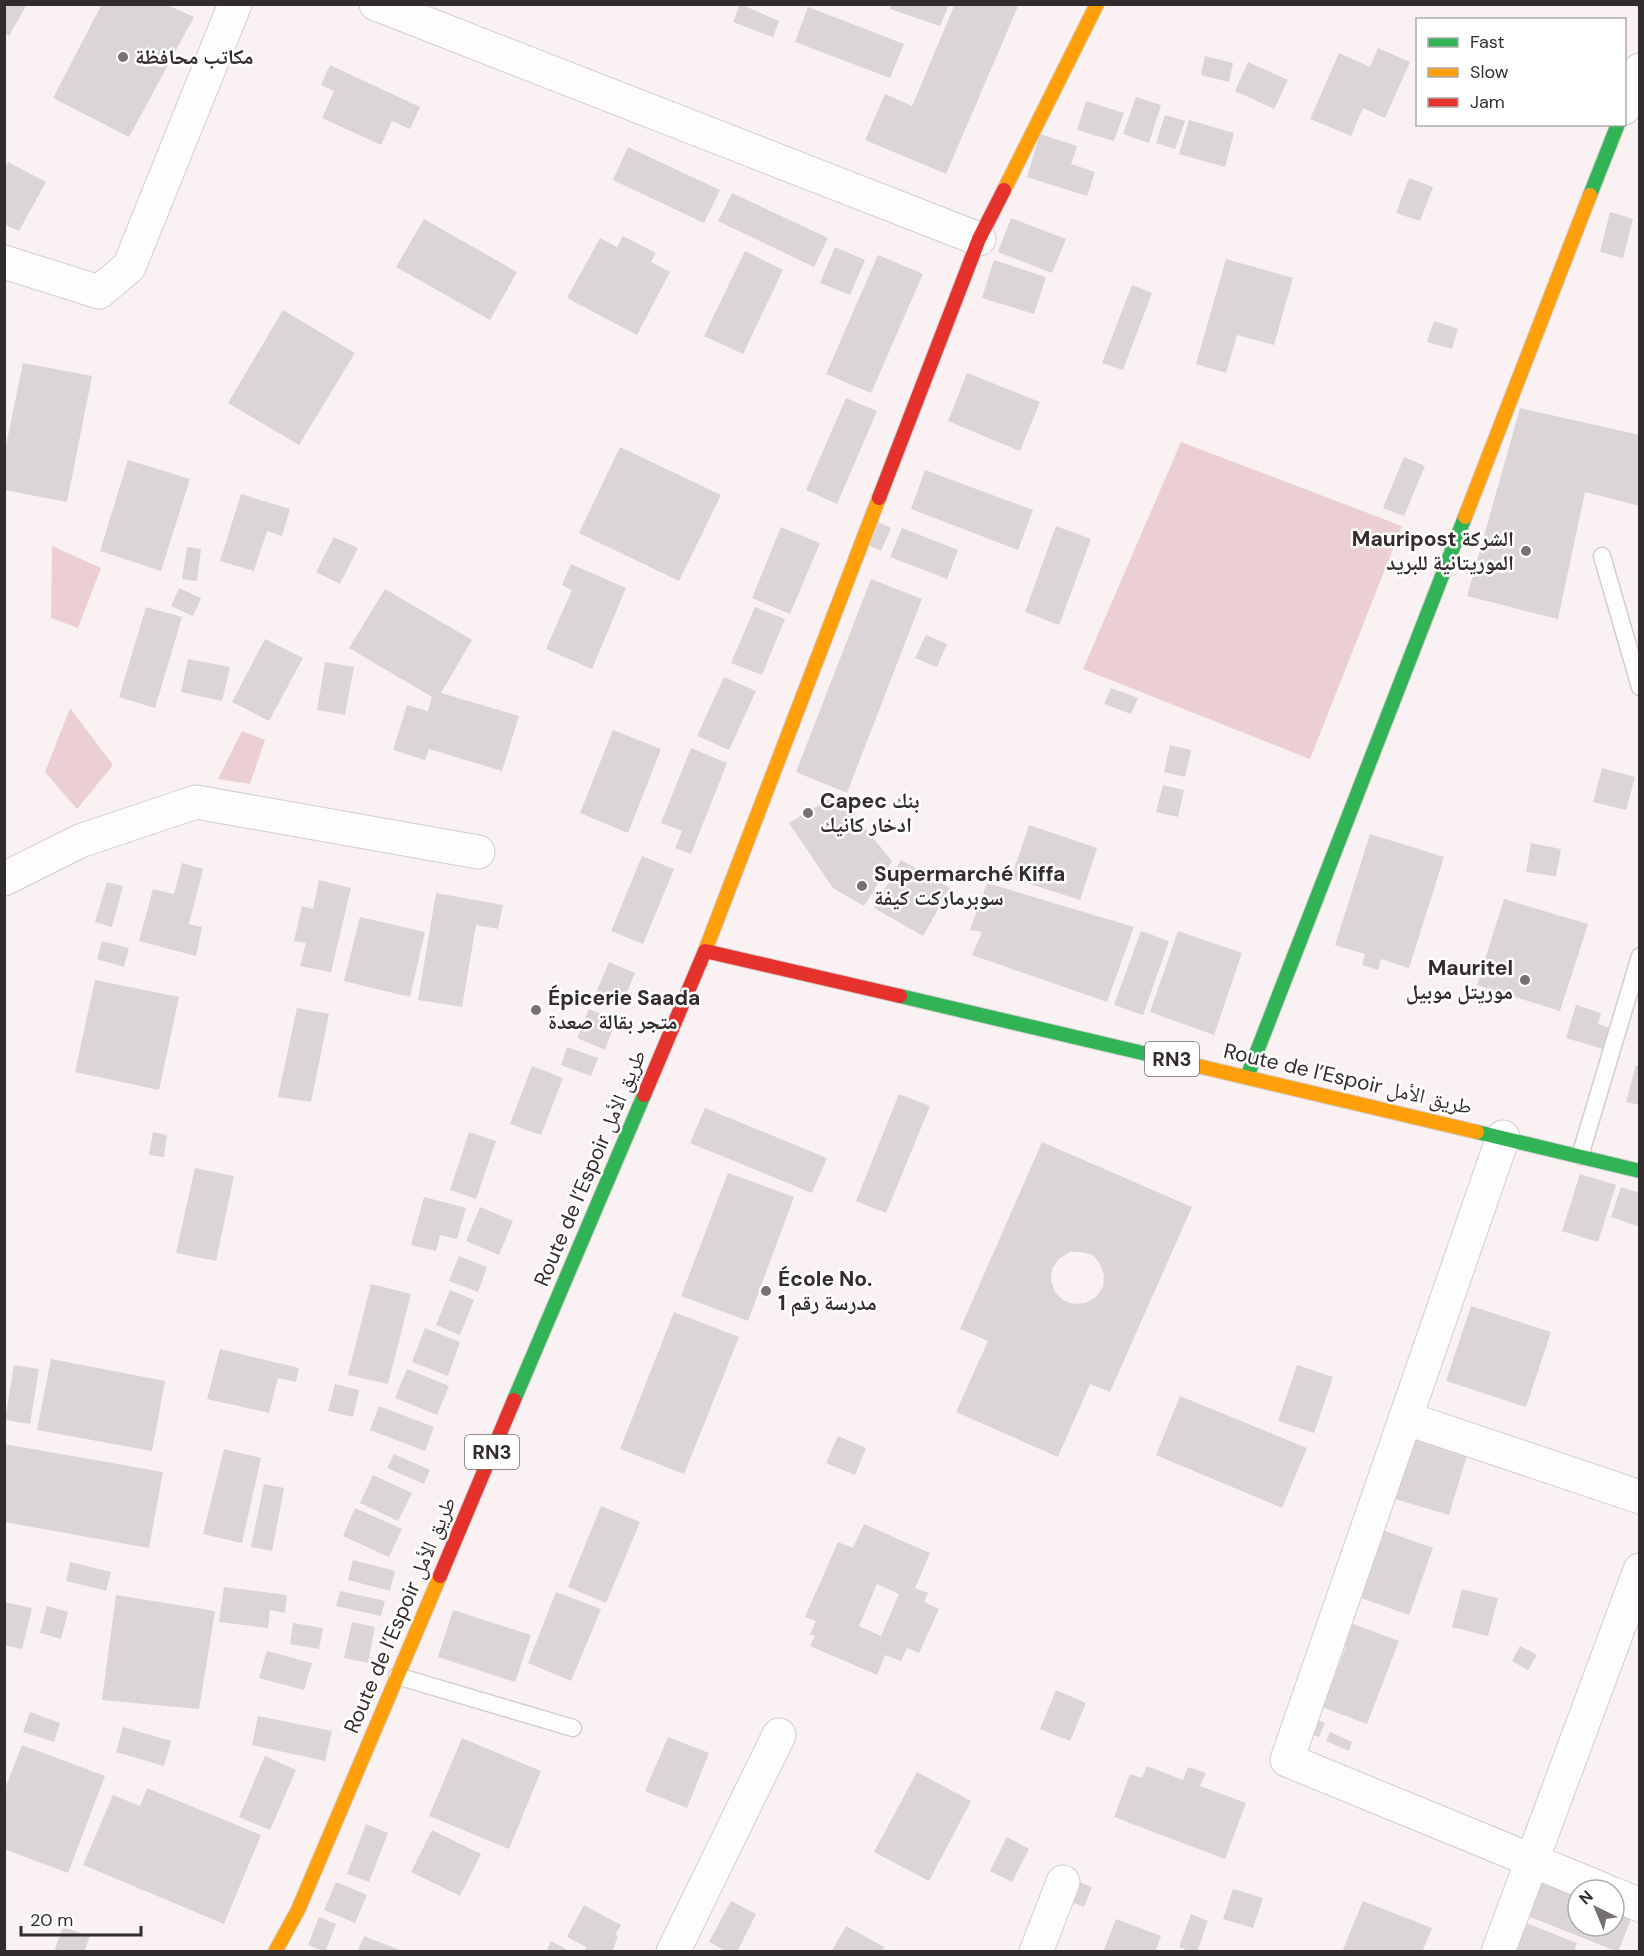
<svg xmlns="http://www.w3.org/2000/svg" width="1644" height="1956" viewBox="0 0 1644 1956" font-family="'DM Sans','Noto Naskh Arabic',sans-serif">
	<rect width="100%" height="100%" fill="#faf2f2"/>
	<g fill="#eccfd2">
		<polygon points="1181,442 1402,526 1310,759 1083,669"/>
		<polygon points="52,546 101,568 78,628 51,618"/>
		<polygon points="70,708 113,765 77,809 45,772"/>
		<polygon points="242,731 265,740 250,784 218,779"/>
	</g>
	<g fill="#dcd5d5" fill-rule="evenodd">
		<polygon points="4,4 27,4 9,36 4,33"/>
		<polygon points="102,4 165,4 194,17 129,137 53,98"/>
		<polygon points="740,4 779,21 773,37 733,22"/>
		<polygon points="892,4 949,4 940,26 890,9"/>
		<polygon points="955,4 1019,4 946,174 865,140 885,94 912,106"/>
		<polygon points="808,7 904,44 890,78 795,42"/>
		<polygon points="1378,48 1410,62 1385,118 1363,108 1351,136 1310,119 1339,53 1370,67"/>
		<polygon points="1205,56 1233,63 1229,82 1201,75"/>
		<polygon points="1248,62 1288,80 1274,109 1235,91"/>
		<polygon points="330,65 420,107 410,129 392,121 381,145 322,118 334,91 321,85"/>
		<polygon points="1136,97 1161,105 1149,143 1123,134"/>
		<polygon points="1086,101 1124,113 1114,141 1077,130"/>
		<polygon points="1165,115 1185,121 1175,149 1156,143"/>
		<polygon points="1189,120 1234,133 1225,167 1179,154"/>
		<polygon points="1040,134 1077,146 1071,164 1095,172 1087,196 1027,177"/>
		<polygon points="628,147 720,190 704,223 613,180"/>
		<polygon points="8,162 46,182 19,231 4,224 4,168"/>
		<polygon points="1409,178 1433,187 1420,221 1396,213"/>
		<polygon points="732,193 828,238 814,267 718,221"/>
		<polygon points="1610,212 1633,219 1623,258 1600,252"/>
		<polygon points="1011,218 1066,239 1052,273 998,252"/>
		<polygon points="424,219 517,272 490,320 396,267"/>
		<polygon points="623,236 656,253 651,262 670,272 637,335 567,298 600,238 617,247"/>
		<polygon points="835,247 865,260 850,295 820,283"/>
		<polygon points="745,251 783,270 743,354 704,336"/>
		<polygon points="878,255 923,274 871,393 826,374"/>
		<polygon points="1226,259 1293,278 1274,345 1237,335 1226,373 1196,364"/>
		<polygon points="994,260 1046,277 1034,314 982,298"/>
		<polygon points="1132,285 1152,293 1123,370 1102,363"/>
		<polygon points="283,310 355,353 299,445 228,403"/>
		<polygon points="1434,321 1458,329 1452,349 1427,342"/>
		<polygon points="23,363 92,376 67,502 4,490 4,455"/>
		<polygon points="967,373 1040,402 1020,451 948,421"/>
		<polygon points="846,398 877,411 837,504 806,490"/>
		<polygon points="1520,408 1640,435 1640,506 1585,492 1558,619 1467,596"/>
		<polygon points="620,447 721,495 679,581 579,533"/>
		<polygon points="1404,457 1425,466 1404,516 1383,508"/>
		<polygon points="128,460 190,479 161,571 100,551"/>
		<polygon points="925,470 1033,510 1018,550 911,509"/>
		<polygon points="241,494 290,509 282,536 267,531 254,571 220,561"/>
		<polygon points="874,520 891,528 881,551 864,543"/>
		<polygon points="1056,526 1091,539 1059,625 1025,612"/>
		<polygon points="781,527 820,543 790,614 752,598"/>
		<polygon points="902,528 958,550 947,579 890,557"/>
		<polygon points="334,537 358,548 340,584 316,572"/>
		<polygon points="187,547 201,549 197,581 182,579"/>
		<polygon points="571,564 626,588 592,669 546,649 572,590 562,585"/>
		<polygon points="871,579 922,599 847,793 796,772"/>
		<polygon points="179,588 201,598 193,616 171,606"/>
		<polygon points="385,589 472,640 441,693 519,716 502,771 429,749 425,760 393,750 407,705 428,711 432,697 349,648"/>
		<polygon points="146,607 182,617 155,708 119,697"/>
		<polygon points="755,607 785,619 762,675 731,663"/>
		<polygon points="926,635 947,644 937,667 915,658"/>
		<polygon points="265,639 303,658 269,721 232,702"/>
		<polygon points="188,659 230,667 222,701 181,692"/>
		<polygon points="325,662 354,667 345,715 317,710"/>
		<polygon points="724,677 756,691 729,750 697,736"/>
		<polygon points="1111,688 1138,698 1131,714 1104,704"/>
		<polygon points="613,730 661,749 628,833 580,813"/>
		<polygon points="1170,745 1191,750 1185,777 1164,772"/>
		<polygon points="691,748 727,763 691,854 675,848 682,831 661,823"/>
		<polygon points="1602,768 1635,777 1626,810 1593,802"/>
		<polygon points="1163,785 1184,790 1178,817 1156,812"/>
		<polygon points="837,794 892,861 864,906 833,888 789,823"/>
		<polygon points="1029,825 1097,848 1080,900 1011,878"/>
		<polygon points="1370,834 1444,857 1409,968 1381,959 1378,970 1362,965 1365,954 1335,945"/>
		<polygon points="1531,843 1561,849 1556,876 1526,872"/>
		<polygon points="642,856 674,869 643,944 611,931"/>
		<polygon points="901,860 950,888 923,936 874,908"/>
		<polygon points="182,863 203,869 189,924 202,927 196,956 139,941 153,889 174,894"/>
		<polygon points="319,880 351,888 331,972 300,966 306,943 294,941 302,906 313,909"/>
		<polygon points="107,882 123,886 112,927 95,922"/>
		<polygon points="987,883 1134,927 1107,1002 972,955 982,932 970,930"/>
		<polygon points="436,893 503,905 498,929 476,925 462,1007 418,1000"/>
		<polygon points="1504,899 1588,924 1560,1011 1477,985"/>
		<polygon points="360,917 425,932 410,997 344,981"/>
		<polygon points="1141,931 1169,941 1143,1015 1114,1005"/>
		<polygon points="1178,931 1242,953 1214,1035 1150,1012"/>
		<polygon points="102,941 129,948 124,967 97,959"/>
		<polygon points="609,962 635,973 621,1006 595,995"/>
		<polygon points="95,980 179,997 159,1090 75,1072"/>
		<polygon points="1576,1005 1601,1013 1598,1024 1613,1029 1606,1050 1566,1038"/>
		<polygon points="297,1008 329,1014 311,1102 278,1097"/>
		<polygon points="589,1009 616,1020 605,1050 577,1038"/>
		<polygon points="567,1047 598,1058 591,1076 561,1065"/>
		<polygon points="1636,1065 1640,1066 1640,1105 1626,1102"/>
		<polygon points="532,1066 563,1078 541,1135 510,1124"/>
		<polygon points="899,1094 930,1106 886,1213 856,1201"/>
		<polygon points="705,1108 827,1158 812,1193 690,1143"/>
		<polygon points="153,1132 167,1135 164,1157 149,1155"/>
		<polygon points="469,1132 496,1141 476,1199 450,1190"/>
		<path d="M1042,1142l150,65 -82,185 -20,-8 -32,73 -102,-45 32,-71 -28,-12zM1070,1252h11l12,3 7,9 4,11 -1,12 -7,10 -11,6 -11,1 -11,-4 -8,-8 -4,-12 1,-11 7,-10z"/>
		<polygon points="195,1168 234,1176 216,1261 176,1253"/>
		<polygon points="728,1173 794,1197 748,1321 681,1296"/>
		<polygon points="1580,1174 1616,1185 1598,1242 1562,1231"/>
		<polygon points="1621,1187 1640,1193 1640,1227 1611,1217"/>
		<polygon points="424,1197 466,1208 457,1239 440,1235 436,1251 411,1245"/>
		<polygon points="480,1207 513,1221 499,1255 466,1241"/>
		<polygon points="459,1256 487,1267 478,1292 449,1281"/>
		<polygon points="371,1284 411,1294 388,1384 348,1375"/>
		<polygon points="450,1290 474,1300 460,1335 436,1325"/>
		<polygon points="1471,1306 1551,1332 1526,1407 1446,1381"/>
		<polygon points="674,1312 739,1337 684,1474 620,1449"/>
		<polygon points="425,1328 460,1342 448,1376 412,1362"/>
		<polygon points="220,1349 299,1368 296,1382 278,1378 269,1413 207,1399"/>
		<polygon points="51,1359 165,1381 152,1451 37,1430"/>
		<polygon points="14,1365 39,1369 30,1424 5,1420"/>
		<polygon points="1297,1365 1333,1377 1314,1433 1278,1421"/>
		<polygon points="407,1369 449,1386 437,1415 395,1398"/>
		<polygon points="335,1384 359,1390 353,1417 328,1411"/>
		<polygon points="1180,1396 1307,1448 1282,1508 1156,1455"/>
		<polygon points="379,1406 434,1427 425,1451 370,1430"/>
		<polygon points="1406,1426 1470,1445 1449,1515 1385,1496"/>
		<polygon points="838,1436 866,1448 855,1475 826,1463"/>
		<polygon points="4,1444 163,1472 149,1548 4,1522"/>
		<polygon points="224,1449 261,1458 242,1543 203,1534"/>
		<polygon points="394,1454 430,1470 424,1484 387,1468"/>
		<polygon points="373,1475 412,1493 398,1521 360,1503"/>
		<polygon points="264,1484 284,1488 272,1551 251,1547"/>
		<polygon points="601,1506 640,1522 606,1603 568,1587"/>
		<polygon points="355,1508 402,1529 389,1557 343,1536"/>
		<path d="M864,1524l66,29 -15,35 13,5 -4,9 15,7 -20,44 -12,-5 -6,13 -16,-6 -8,20 -67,-29 5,-10 -5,-2 6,-13 -11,-4 33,-75 15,6zM877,1584l22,10 -18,42 -22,-10z"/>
		<polygon points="1371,1526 1433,1548 1409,1615 1347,1593"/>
		<polygon points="353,1560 395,1571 390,1591 348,1580"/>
		<polygon points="70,1562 111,1572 106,1591 66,1581"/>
		<polygon points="224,1587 287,1595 285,1613 270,1610 268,1628 219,1622"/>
		<polygon points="1462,1589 1498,1598 1488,1636 1452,1627"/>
		<polygon points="340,1591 385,1601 381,1616 336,1606"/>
		<polygon points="556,1592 601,1609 571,1681 528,1663"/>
		<polygon points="116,1595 215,1611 199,1709 102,1700"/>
		<polygon points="4,1602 32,1608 22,1649 4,1645"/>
		<polygon points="47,1606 68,1612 61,1639 40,1633"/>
		<polygon points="453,1610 531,1635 515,1682 438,1657"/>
		<polygon points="1345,1621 1399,1641 1367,1724 1314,1704 1323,1680 1332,1683 1346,1646 1337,1642"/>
		<polygon points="352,1622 375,1627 368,1663 344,1658"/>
		<polygon points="293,1623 323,1628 319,1649 290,1644"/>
		<polygon points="1520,1646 1537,1655 1528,1670 1512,1661"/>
		<polygon points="267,1651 312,1663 304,1690 259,1678"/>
		<polygon points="1056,1690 1086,1703 1070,1741 1040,1729"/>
		<polygon points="30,1712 60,1723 54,1742 23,1732"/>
		<polygon points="1306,1715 1325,1723 1319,1737 1300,1730"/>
		<polygon points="258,1716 332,1731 325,1761 252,1745"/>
		<polygon points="123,1727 171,1741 164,1766 116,1752"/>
		<polygon points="1330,1732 1352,1742 1349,1751 1326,1741"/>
		<polygon points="668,1737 709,1753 687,1808 645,1791"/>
		<polygon points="462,1738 541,1771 509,1849 429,1816"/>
		<polygon points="22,1745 105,1776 68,1873 4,1849 4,1791"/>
		<polygon points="265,1756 296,1770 270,1830 239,1817"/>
		<polygon points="1147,1766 1183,1780 1188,1767 1206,1773 1200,1786 1246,1803 1225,1859 1114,1817 1130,1774 1142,1778"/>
		<polygon points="917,1772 971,1801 929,1881 874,1852"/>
		<polygon points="147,1788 261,1835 224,1924 83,1865 113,1795 140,1806"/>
		<polygon points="366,1824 388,1833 369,1882 347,1874"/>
		<polygon points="432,1830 481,1854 460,1896 411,1872"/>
		<polygon points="1007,1837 1029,1849 1012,1882 990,1871"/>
		<polygon points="1538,1866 1578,1890 1578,1926 1614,1926 1614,1898 1636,1907 1618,1952 1518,1912"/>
		<polygon points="1071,1879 1092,1887 1084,1907 1064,1899"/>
		<polygon points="336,1882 367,1895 355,1923 324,1910"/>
		<polygon points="1233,1889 1263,1898 1253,1928 1223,1919"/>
		<polygon points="731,1901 756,1914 737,1952 728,1952 709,1942"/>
		<polygon points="1363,1901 1432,1928 1422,1952 1342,1952"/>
		<polygon points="584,1905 621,1925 615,1935 618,1936 612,1952 585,1952 586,1947 567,1937"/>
		<polygon points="1191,1914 1208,1921 1197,1952 1192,1952 1179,1947"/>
		<polygon points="319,1917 336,1924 325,1952 308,1945"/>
		<polygon points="1116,1919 1161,1936 1155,1952 1103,1952"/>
		<polygon points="1526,1923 1577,1943 1574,1952 1515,1952"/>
		<polygon points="846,1926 884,1947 882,1952 831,1952"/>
		<polygon points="63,1927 90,1936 84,1952 54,1952"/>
		<polygon points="364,1936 402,1951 402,1952 357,1952"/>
		<polygon points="551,1941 571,1952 546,1952"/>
	</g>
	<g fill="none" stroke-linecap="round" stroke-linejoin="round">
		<defs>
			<g id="lane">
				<polyline points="1602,556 1640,687"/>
				<polyline points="1580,1156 1640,956"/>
				<polyline points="397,1676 573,1728"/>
			</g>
			<g id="street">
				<polyline points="376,4 979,239"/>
				<polyline points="1624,108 1640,70"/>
				<polyline points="4,262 99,292 129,267 235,4"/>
				<polyline points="4,879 80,841 196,802 478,852"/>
				<polyline points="1503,1137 1287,1760 1604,1890"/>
				<polyline points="1405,1418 1640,1497"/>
				<polyline points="1614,1894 1640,1905"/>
				<polyline points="673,1952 779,1735"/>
				<polyline points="1036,1952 1063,1882"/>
				<polyline points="1498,1952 1640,1570"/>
			</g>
			<g id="fast">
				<polyline points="1590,195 1618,124"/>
				<polyline points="900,996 1198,1066"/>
				<polyline points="1247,1077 1465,517"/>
				<polyline points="1477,1132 1640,1171"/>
				<polyline points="514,1400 644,1095"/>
			</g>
			<g id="slow">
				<polyline points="1004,190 1097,4"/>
				<polyline points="1465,517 1590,195"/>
				<polyline points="705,951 879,498"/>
				<polyline points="1198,1066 1477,1132"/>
				<polyline points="275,1952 298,1910 440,1576"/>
			</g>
			<g id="jam">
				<polyline points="879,498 979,239 1004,190"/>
				<polyline points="644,1095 705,951 900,996"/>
				<polyline points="440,1576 514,1400"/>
			</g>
		</defs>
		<use href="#lane" stroke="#d3cdcd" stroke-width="19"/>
		<use href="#street" stroke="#d3cdcd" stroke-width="35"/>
		<use href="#fast" stroke="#d3cdcd" stroke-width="16"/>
		<use href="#slow" stroke="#d3cdcd" stroke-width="16"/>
		<use href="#jam" stroke="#d3cdcd" stroke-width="16"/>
		<use href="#lane" stroke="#fefdfd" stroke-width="16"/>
		<use href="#street" stroke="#fefdfd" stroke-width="33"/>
		<use href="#fast" stroke="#30b455" stroke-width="14"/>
		<use href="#slow" stroke="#ff9f0a" stroke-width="14"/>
		<use href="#jam" stroke="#e5322d" stroke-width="14"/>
	</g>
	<g fill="#787171" stroke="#fff" stroke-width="2">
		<circle cx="123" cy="57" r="6"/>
		<circle cx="1526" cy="551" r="6"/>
		<circle cx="808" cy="813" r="6"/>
		<circle cx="862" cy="886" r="6"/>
		<circle cx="1525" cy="980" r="6"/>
		<circle cx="536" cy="1010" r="6"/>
		<circle cx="766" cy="1291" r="6"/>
	</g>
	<g text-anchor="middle" stroke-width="5" stroke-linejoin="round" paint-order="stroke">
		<g fill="#fff" stroke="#706b6b" stroke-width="1.5">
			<rect x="1145" y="1042" width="54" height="34" rx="4.5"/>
			<rect x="465" y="1435" width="54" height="34" rx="4.5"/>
		</g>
		<g font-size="20" font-weight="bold" fill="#322c2c">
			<text x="1172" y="1066">RN3</text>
			<text x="492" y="1459">RN3</text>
		</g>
		<g font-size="21" font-weight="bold" fill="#322c2c" stroke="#fff" text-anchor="start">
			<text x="135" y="64">مكاتب محافظة</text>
			<text x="1514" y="546" text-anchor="end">Mauripost الشركة<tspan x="1514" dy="24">الموريتانية للبريد</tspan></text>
			<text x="820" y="808">Capec بنك<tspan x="820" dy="24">ادخار كانيك</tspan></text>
			<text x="874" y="881">Supermarché Kiffa<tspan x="874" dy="24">سوبرماركت كيفة</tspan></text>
			<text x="1513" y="975" text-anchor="end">Mauritel<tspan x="1513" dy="24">موريتل موبيل</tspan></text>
			<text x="548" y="1005">Épicerie Saada<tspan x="548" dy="24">متجر بقالة صعدة</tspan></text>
			<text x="778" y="1286">École No.<tspan x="778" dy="24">1 مدرسة رقم</tspan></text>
		</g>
		<g font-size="21" fill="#322c2c" stroke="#fff">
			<text transform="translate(1348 1079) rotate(13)" y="7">Route de l’Espoir طريق الأمل</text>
			<text transform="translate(590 1168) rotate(-67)" y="7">Route de l’Espoir طريق الأمل</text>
			<text transform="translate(400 1615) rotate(-67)" y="7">Route de l’Espoir طريق الأمل</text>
		</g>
	</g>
	<rect width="1644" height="1956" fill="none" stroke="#322c2c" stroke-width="12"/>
	<rect x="1416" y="18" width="210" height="108" fill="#ffffff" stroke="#adabab" stroke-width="1.5"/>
	<rect x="1428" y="38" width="30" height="9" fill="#30b455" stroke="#adabab" stroke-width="1.5"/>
	<text x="1470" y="48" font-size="18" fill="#322c2c">Fast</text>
	<rect x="1428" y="68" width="30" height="9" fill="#ff9f0a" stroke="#adabab" stroke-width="1.5"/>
	<text x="1470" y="78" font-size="18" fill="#322c2c">Slow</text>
	<rect x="1428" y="98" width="30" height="9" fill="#e5322d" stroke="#adabab" stroke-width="1.5"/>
	<text x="1470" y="108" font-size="18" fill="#322c2c">Jam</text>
	<g transform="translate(1596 1908) rotate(317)"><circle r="28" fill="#ffffff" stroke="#adabab" stroke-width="1.5"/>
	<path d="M0-4.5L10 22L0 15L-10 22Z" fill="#787171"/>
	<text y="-9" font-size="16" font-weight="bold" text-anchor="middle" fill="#322c2c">N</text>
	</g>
	<path d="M21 1926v9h120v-9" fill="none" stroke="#322c2c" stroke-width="3"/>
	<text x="30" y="1926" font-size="18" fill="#322c2c" stroke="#ffffff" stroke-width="4.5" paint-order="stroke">20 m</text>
</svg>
